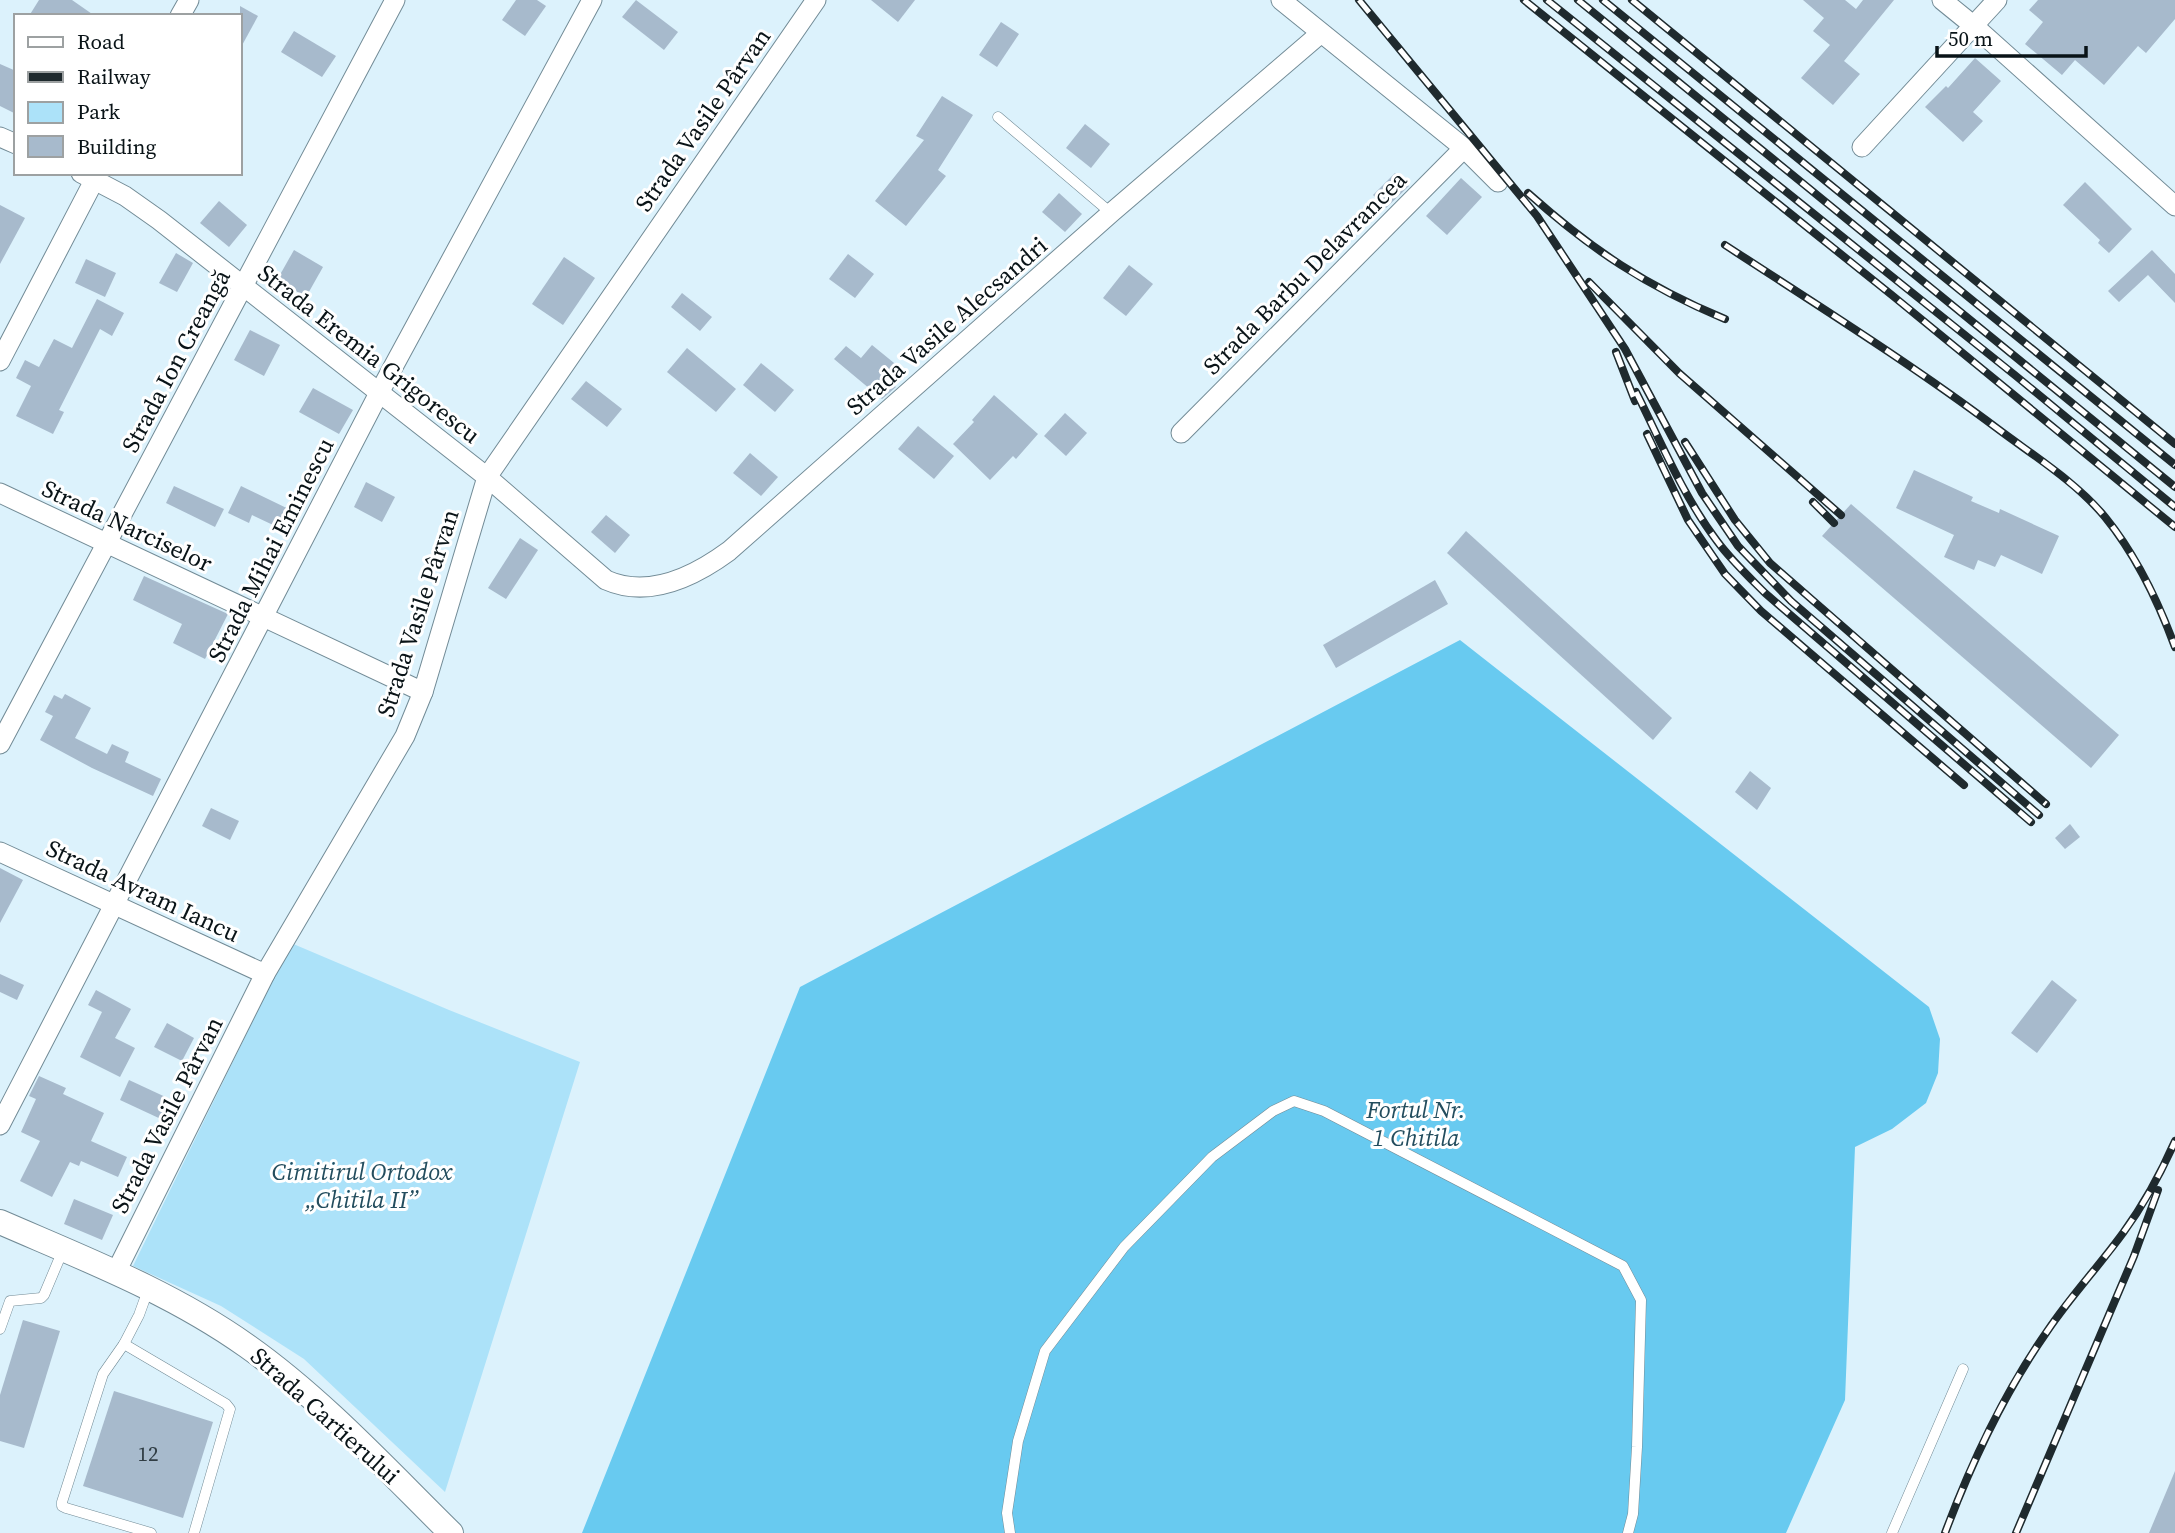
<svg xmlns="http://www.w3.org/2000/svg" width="2175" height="1533" viewBox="0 0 2175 1533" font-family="'Source Serif 4',serif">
	<rect width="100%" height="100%" fill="#dcf2fc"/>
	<polygon fill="#ace2f9" points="291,943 449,1010 580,1062 445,1492 304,1359 221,1306 133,1266"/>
	<polygon fill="#68caf0" points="1460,640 1929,1007 1940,1039 1938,1073 1926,1103 1892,1129 1855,1147 1845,1400 1786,1533 582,1533 800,987"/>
	<g fill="#a7bacc">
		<polygon points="39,0 72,0 95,16 29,16"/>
		<polygon points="516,0 537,0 546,6 525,36 502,20"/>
		<polygon points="636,0 678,32 664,50 622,17"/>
		<polygon points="871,0 915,0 898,22"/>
		<polygon points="1803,0 1845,0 1856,9 1863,0 1894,0 1844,61 1860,74 1833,105 1801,78 1830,45 1813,31 1824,18"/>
		<polygon points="2038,0 2175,0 2175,19 2146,53 2138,46 2104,85 2075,60 2062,75 2025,44 2043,22 2029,10"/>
		<polygon points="240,6 258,16 240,49"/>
		<polygon points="1001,22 1019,34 997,67 979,55"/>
		<polygon points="294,31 336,56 322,77 281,52"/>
		<polygon points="1975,58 2001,81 1973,112 1983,121 1963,142 1925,107 1946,86 1948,88"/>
		<polygon points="0,64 16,71 16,114 0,106"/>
		<polygon points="942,96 973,115 938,170 946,176 906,226 875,201 924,140 916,136"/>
		<polygon points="1085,124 1110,144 1091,168 1066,148"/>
		<polygon points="1395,173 1409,186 1386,208 1373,195"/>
		<polygon points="1461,178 1482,197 1447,235 1426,216"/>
		<polygon points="2085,182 2132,229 2109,253 2098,243 2100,240 2063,205"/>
		<polygon points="1059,193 1082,214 1065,232 1042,212"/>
		<polygon points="219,201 247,225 229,247 200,223"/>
		<polygon points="0,205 25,218 0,264"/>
		<polygon points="294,250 323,267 306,297 277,280"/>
		<polygon points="2152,250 2175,274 2175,303 2148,275 2119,302 2108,291"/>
		<polygon points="176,253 193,263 177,292 159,283"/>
		<polygon points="848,254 874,274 855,298 829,279"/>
		<polygon points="564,257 595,278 563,325 532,304"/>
		<polygon points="86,259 116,273 105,297 75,283"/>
		<polygon points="1129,265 1153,284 1126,316 1103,298"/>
		<polygon points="682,293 712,317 700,331 671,307"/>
		<polygon points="97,299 124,313 112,336 100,329 59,410 64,412 53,434 16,416 31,386 16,378 25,360 39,367 54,339 72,348"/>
		<polygon points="250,330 280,345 264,376 234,360"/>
		<polygon points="872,345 899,367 888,381 896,387 882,399 834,359 846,346 861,358"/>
		<polygon points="687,348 736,389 716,412 667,372"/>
		<polygon points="761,363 794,390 775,412 743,385"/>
		<polygon points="586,381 622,409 607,427 571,399"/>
		<polygon points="313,388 353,410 339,434 299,412"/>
		<polygon points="994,395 1038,434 1016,459 1013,456 990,480 953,444 974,422 972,420"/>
		<polygon points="1065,413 1087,433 1066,456 1044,436"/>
		<polygon points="918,426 954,456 934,479 898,449"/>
		<polygon points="750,453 778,477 761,496 733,473"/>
		<polygon points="1914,470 1973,497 1971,501 1999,513 2000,509 2059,536 2042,574 2001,555 1995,567 1978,560 1974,570 1944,557 1954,535 1896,508"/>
		<polygon points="366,482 395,497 382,522 354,507"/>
		<polygon points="174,486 224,509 215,527 166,503"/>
		<polygon points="241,486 299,514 290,533 252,515 249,523 228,513"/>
		<polygon points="1851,504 2119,735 2091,768 1822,536"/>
		<polygon points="606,515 630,535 615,553 591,532"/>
		<polygon points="1466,531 1672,718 1653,740 1447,553"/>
		<polygon points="520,538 538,550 506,599 488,588"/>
		<polygon points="144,576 228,614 205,659 173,643 182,624 133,600"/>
		<polygon points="1435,580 1448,604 1336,668 1323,645"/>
		<polygon points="65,694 91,708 75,738 107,754 112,744 129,752 125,762 161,779 153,796 92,768 40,740 53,716 45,712 54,695 62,699"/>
		<polygon points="1750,771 1771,788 1757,810 1735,792"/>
		<polygon points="211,808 239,821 230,840 202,826"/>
		<polygon points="2070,824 2080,837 2065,849 2055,838"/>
		<polygon points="0,868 23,880 0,923"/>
		<polygon points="0,974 24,985 17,1000 0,992"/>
		<polygon points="2052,980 2077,1000 2037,1053 2011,1033"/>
		<polygon points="96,990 131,1009 115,1038 135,1048 120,1077 80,1057 102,1012 88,1005"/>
		<polygon points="167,1023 194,1038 182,1061 154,1047"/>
		<polygon points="39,1076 66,1088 63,1094 104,1113 91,1141 127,1157 118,1177 81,1161 79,1166 70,1162 52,1197 20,1181 40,1141 21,1132 36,1099 29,1096"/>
		<polygon points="129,1080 172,1100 163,1120 120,1100"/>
		<polygon points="74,1199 113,1215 102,1240 64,1224"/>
		<polygon points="23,1320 60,1331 24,1448 0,1441 0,1395"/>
		<polygon points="114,1391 213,1422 183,1518 83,1486"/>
		<polygon points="2175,1471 2175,1533 2149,1533"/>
	</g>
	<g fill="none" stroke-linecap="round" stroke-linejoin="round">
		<defs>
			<g id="service">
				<polyline points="998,117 1111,213"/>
				<polyline points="148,1290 139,1315 124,1344 103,1374 62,1502 62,1506 66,1508 151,1533"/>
				<polyline points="0,1329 10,1301 41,1298 44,1295 63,1250"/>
				<polyline points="124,1344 226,1404 230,1409 194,1533"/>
				<polyline points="1010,1533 1007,1513 1018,1441 1045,1351 1124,1247 1212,1157 1273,1111 1294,1101 1324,1111 1623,1266 1641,1300 1637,1447 1633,1514 1628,1533"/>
				<polyline points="1892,1533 1963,1369"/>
			</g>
			<g id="minor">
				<polyline points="1281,0 1464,148 1498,182"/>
				<polyline points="1942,0 1974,26 2175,206"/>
				<polyline points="180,16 189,0"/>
				<polyline points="0,137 16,144"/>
				<polyline points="1862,147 1997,0"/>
				<path d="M81,173l44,23 34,24 328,257 119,103c43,19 89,-4 123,-29l382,-338 210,-180"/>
				<polyline points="0,361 98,173"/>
				<polyline points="1181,433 1464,148"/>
				<polyline points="0,493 423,692"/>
				<polyline points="0,744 395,0"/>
				<polyline points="0,852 265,974"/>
				<polyline points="0,1125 379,393 592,0"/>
				<polyline points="116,1272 265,974 405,736 423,692 487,477 816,0"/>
			</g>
			<path id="tertiary" d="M0,1222c85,37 171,70 247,124 75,53 139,123 204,187"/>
		</defs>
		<use href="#service" stroke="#728b96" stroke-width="11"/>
		<use href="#minor" stroke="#728b96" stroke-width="21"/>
		<use href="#tertiary" stroke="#728b96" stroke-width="26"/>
		<use href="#service" stroke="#fff" stroke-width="10"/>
		<use href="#minor" stroke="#fff" stroke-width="19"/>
		<use href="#tertiary" stroke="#fff" stroke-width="24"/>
		<defs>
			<g id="rail">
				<polyline points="1359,0 1537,216 1625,349 1702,493 1738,546 1791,601 2039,815"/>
				<polyline points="1524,0 1893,296 2175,527"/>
				<polyline points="1547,0 2016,376 2175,507"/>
				<polyline points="1578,0 2175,487"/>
				<polyline points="1603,0 2175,465"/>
				<polyline points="1632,0 2175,444"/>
				<path d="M1528,193c64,57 118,93 197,126"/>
				<path d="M1725,245c92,60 185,118 273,184 36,27 78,53 107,88 31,38 53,84 70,130"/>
				<polyline points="1589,282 1679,373 1841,515"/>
				<polyline points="1616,352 1635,401"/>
				<path d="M1636,392c25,50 47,104 81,149 14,19 31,35 48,52l266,229"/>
				<polyline points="1647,434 1688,520 1725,574 1761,611 1964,785"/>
				<polyline points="1685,442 1735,520 1770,563 2046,804"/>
				<polyline points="1813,502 1834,523"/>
				<path d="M1945,1533c27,-72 59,-140 103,-203 23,-34 51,-64 75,-97 21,-29 38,-60 52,-92"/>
				<polyline points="2016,1533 2134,1256 2158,1190"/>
			</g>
		</defs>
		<use href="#rail" stroke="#1f2a2e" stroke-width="8"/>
		<use href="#rail" stroke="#fff" stroke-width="5" stroke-dasharray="16" stroke-linecap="butt"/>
	</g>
	<g text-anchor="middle" stroke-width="6" stroke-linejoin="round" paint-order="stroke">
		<g font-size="21" fill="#303d44">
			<text x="148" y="1461">12</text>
		</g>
		<g font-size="24" fill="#091317" stroke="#fff">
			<text transform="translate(703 120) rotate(-55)" y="8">Strada Vasile Pârvan</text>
			<text transform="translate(1305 273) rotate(-45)" y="8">Strada Barbu Delavrancea</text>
			<text transform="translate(947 326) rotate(-41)" y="8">Strada Vasile Alecsandri</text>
			<text transform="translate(369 354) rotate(38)" y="8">Strada Eremia Grigorescu</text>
			<text transform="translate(176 361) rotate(-62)" y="8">Strada Ion Creangă</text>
			<text transform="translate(127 526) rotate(25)" y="8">Strada Narciselor</text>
			<text transform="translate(271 550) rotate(-63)" y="8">Strada Mihai Eminescu</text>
			<text transform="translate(418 613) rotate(-72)" y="8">Strada Vasile Pârvan</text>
			<text transform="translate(143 891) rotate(25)" y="8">Strada Avram Iancu</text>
			<text transform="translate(167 1115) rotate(-63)" y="8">Strada Vasile Pârvan</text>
			<text transform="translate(325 1416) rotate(42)" y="8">Strada Cartierului</text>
		</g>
		<g font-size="24" font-style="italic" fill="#234d5e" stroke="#fff">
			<text x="1416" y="1118">Fortul Nr.<tspan x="1416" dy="28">1 Chitila</tspan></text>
			<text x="362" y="1180">Cimitirul Ortodox<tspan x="362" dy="28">„Chitila II”</tspan></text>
		</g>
	</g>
	<rect x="14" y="14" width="228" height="161" fill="#ffffff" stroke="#9da1a2" stroke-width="2"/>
	<rect x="28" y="37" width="35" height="10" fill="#ffffff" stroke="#9da1a2" stroke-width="2"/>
	<text x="77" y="49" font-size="21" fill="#091317">Road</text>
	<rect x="28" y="72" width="35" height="10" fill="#1f2a2e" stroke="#9da1a2" stroke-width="2"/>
	<text x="77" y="84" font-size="21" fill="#091317">Railway</text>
	<rect x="28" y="102" width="35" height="21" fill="#ace2f9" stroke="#9da1a2" stroke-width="2"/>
	<text x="77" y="119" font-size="21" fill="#091317">Park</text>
	<rect x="28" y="136" width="35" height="21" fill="#a7bacc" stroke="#9da1a2" stroke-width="2"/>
	<text x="77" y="154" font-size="21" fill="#091317">Building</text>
	<path d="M1937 46v10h149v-10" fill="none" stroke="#091317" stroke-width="3.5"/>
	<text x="1948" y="46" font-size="21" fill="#091317" stroke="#ffffff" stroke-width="5" paint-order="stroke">50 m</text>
</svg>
